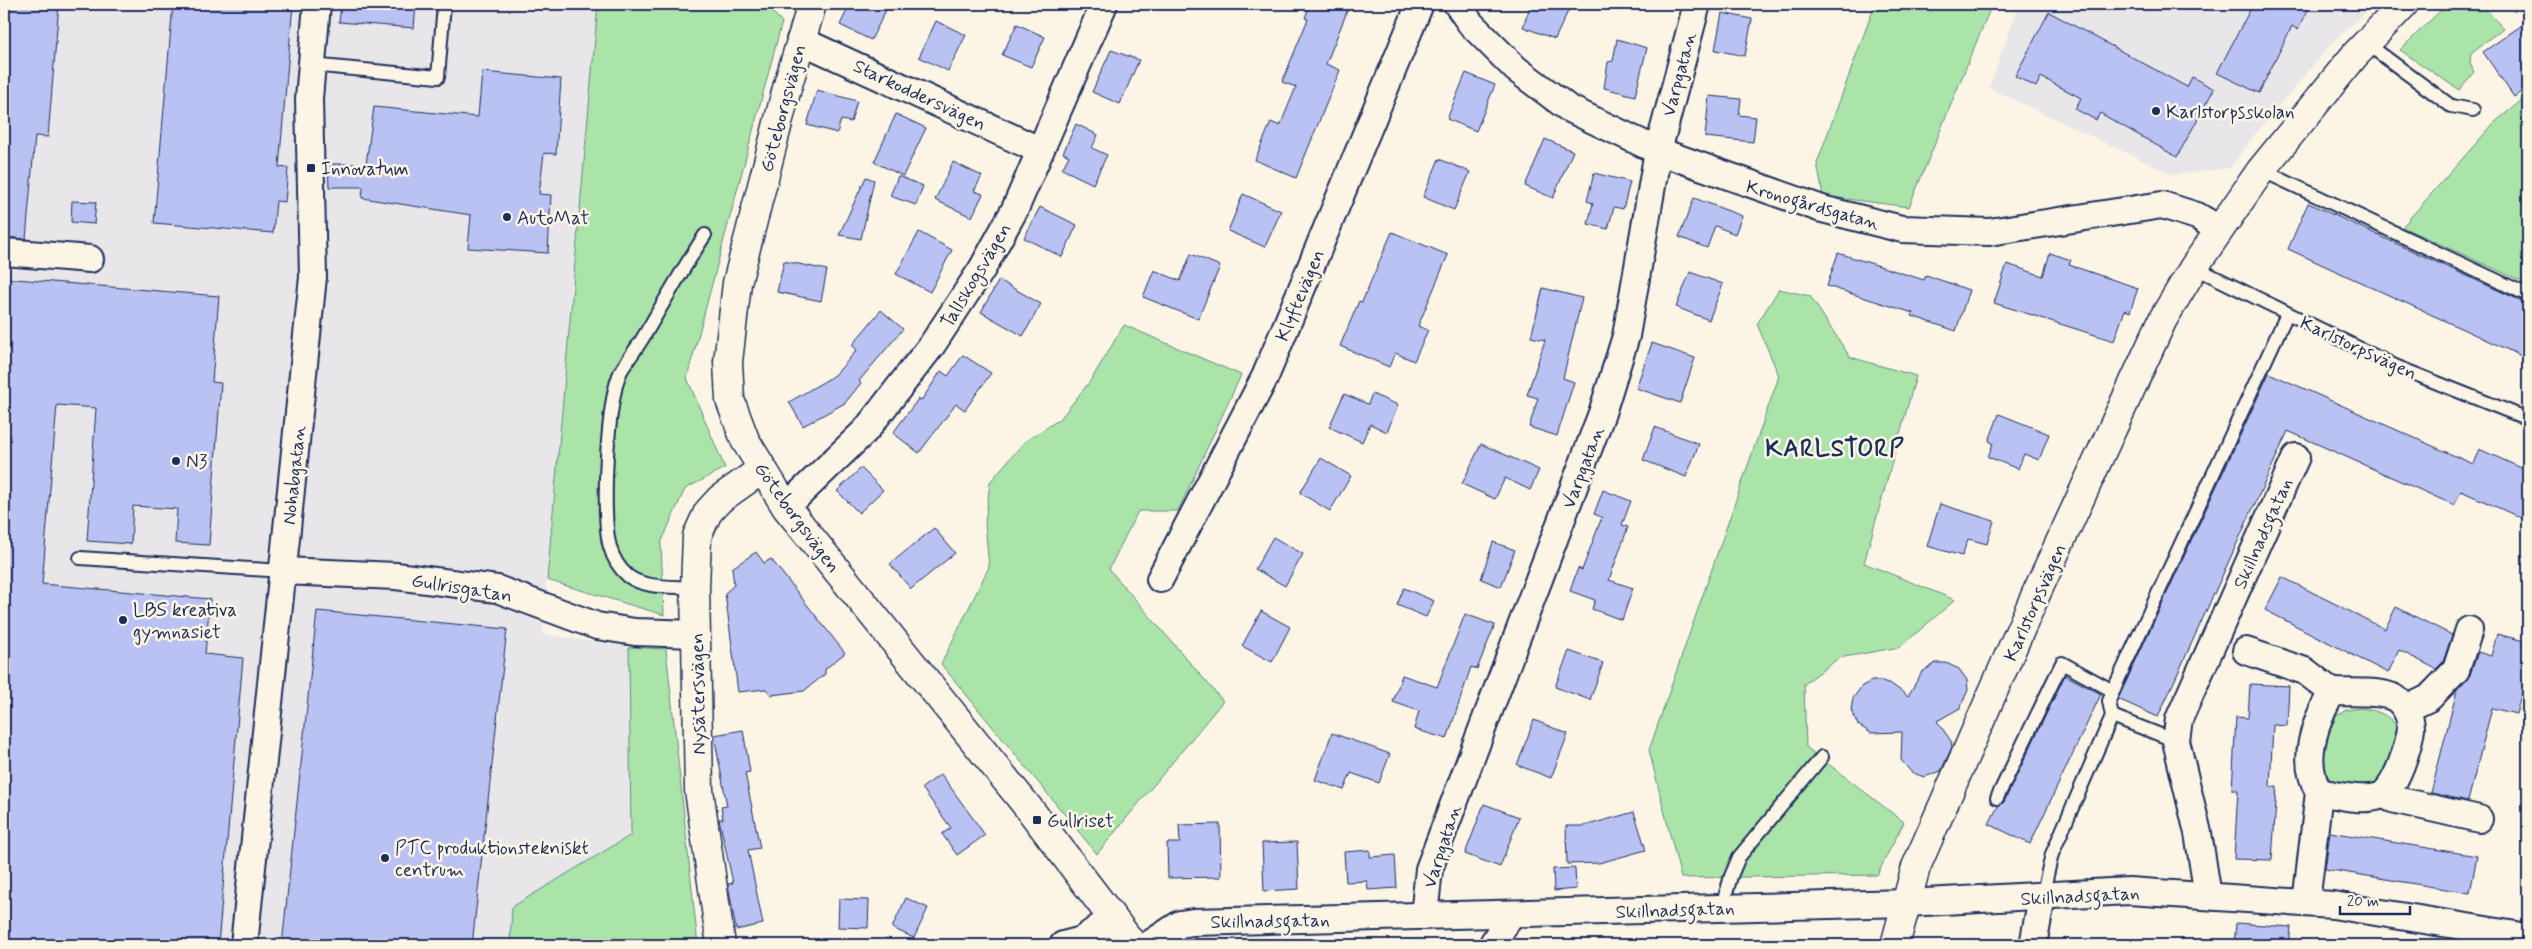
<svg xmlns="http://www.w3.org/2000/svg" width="2532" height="949" viewBox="0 0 2532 949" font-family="Mynerve,sans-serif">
	<rect width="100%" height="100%" fill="#fcf5e5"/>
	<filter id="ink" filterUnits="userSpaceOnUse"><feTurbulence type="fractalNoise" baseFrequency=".02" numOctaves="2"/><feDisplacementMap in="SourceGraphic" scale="10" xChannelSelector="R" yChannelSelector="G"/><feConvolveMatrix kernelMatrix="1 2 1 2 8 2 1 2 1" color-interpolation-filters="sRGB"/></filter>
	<g filter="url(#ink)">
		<g fill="#e8e6e9">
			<polygon points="4,4 598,4 542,634 629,647 631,835 512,907 510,945 4,945"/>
			<polygon points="2019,4 2375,4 2333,42 2255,134 2230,168 2174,175 1989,88"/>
		</g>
		<g fill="#aae4a9" stroke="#628a84">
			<polygon points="598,4 765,4 782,22 687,378 725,468 685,489 661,543 664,615 547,580"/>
			<polygon points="1875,4 1992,4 1909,207 1823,196 1817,163"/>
			<polygon points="2447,4 2481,4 2503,28 2471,53 2470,63 2474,72 2459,90 2400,50"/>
			<polygon points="2528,95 2528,284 2402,227 2494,123"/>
			<polygon points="1779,289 1810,296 1850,357 1916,376 1864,563 1955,600 1900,647 1839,658 1804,684 1806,747 1904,822 1877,875 1681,878 1649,750 1779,376 1757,324"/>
			<polygon points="1124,325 1241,375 1178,511 1138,511 1109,569 1223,701 1097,854 941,664 989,567 985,523 990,482 1024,442 1060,419 1091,380"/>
			<polygon points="629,647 666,649 698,945 510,945 512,907 631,835"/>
			<path d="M2361,708c16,3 26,5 36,19l-13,53 -18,9 -32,-6 -8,-8 -4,-16 3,-23 10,-19 11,-7z"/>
		</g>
		<g fill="#bac2f3" stroke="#1b2f5e">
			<polygon points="4,4 59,4 48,137 35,136 26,239 4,237"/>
			<polygon points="173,4 293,4 279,167 288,168 285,202 276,201 273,233 154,223"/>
			<polygon points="341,4 416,4 414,28 339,22"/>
			<polygon points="850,4 889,4 871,40 840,25"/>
			<polygon points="1310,4 1350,4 1326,64 1340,70 1296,178 1255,160 1271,122 1280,126 1296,87 1282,82 1308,19 1305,18"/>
			<polygon points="1531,4 1559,4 1569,9 1555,39 1523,27"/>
			<polygon points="2253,4 2311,4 2298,30 2292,26 2259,93 2217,73"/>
			<polygon points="2049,12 2187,87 2192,77 2214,89 2177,157 2100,113 2096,120 2075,109 2081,98 2041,77 2036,87 2015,76"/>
			<polygon points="1722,13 1752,19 1745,56 1715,50"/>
			<polygon points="936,21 966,35 948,71 919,57"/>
			<polygon points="2528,21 2528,87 2514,97 2483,52"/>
			<polygon points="1017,24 1045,37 1031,67 1002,55"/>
			<polygon points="1617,39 1647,48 1635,96 1604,88 1608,62 1613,61"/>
			<polygon points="1111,50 1139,60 1120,104 1092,92"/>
			<polygon points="482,72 561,79 556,154 544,153 539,194 551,195 548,253 468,248 471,215 362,198 363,187 329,187 328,164 366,164 374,107 478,117"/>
			<polygon points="1466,73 1495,85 1476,131 1447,119"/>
			<polygon points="817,90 857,101 851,122 841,120 837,133 807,125"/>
			<polygon points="1709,96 1741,99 1739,115 1756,117 1753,142 1705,137"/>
			<polygon points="896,114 926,128 903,176 874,162"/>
			<polygon points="1076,124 1098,135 1092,148 1107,155 1093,184 1062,169 1069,156 1063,153"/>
			<polygon points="1545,139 1573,151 1553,198 1525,186"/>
			<polygon points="1439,159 1470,172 1454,210 1423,197"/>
			<polygon points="953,162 982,176 974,191 983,194 972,217 935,200"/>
			<polygon points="1594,173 1630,182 1623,209 1614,207 1608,229 1588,224 1593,203 1587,201"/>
			<polygon points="898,176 923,186 916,205 890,196"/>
			<polygon points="866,177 874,180 861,239 839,235"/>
			<polygon points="1243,194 1281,211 1265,247 1228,231"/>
			<polygon points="1694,198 1742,216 1735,234 1715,226 1707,248 1679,237"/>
			<polygon points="72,201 96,202 94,224 71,222"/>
			<polygon points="2308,203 2528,304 2528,359 2288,249"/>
			<polygon points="1040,207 1077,225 1062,257 1024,238"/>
			<polygon points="919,232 952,250 930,292 896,274"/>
			<polygon points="1392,232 1448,255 1418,326 1428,330 1414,361 1395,353 1389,367 1340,346 1359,301 1362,302"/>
			<polygon points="1838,253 1924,280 1926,275 1969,290 1956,331 1912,316 1913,313 1827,286"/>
			<polygon points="2050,253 2071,260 2069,265 2138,288 2130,312 2125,310 2114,341 1994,303 2007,264 2043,276"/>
			<polygon points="1191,254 1220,266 1198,319 1143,297 1154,270 1180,281"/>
			<polygon points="784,261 827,270 821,301 777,292"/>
			<polygon points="1690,272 1723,284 1709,320 1676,307"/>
			<polygon points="4,278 219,296 212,382 221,383 209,545 175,543 177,509 133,506 131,544 87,541 96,408 57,405 42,584 210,599 205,654 243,658 218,945 4,945"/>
			<polygon points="999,280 1041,304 1023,336 981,312"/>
			<polygon points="1543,288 1582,298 1563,378 1574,382 1557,436 1529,427 1538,398 1527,395 1545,340 1531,337"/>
			<polygon points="881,310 903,329 859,381 861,383 845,403 803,426 789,402 835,375 857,350 852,345"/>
			<polygon points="1652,343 1695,358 1680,403 1636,388"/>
			<polygon points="963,355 991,373 965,410 956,404 919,453 893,433 918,399 921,401 941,371 948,376"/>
			<polygon points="2269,373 2473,464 2479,449 2528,471 2528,521 2461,491 2454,505 2288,431 2158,717 2118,699"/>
			<polygon points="1344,394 1368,404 1372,394 1398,405 1387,432 1370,424 1362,442 1329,427"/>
			<polygon points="1999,414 2049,434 2039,460 2024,454 2018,469 1988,457 1993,443 1989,441"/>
			<polygon points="1655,427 1699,444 1686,477 1643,460"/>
			<polygon points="1481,444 1539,470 1530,490 1505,478 1495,499 1462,484"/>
			<polygon points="1321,458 1351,476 1330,511 1300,493"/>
			<polygon points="861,468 883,490 859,513 837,491"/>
			<polygon points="1603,490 1631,501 1622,525 1628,527 1609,580 1633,588 1622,620 1592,609 1595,600 1570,591 1578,568 1582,570 1602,517 1594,514"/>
			<polygon points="1940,504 1994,521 1987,544 1968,539 1962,556 1927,546"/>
			<polygon points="934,528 955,553 911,589 890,564"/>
			<polygon points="1273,537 1303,554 1285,586 1255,569"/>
			<polygon points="1493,542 1515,550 1501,587 1481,579"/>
			<polygon points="756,552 764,563 771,559 845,653 825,669 825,674 804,691 771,695 766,689 738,692 725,593 734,585 732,568"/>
			<polygon points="2282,577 2385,629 2396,607 2452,635 2443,662 2436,669 2399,650 2388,673 2265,610"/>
			<polygon points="1404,588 1434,601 1426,617 1397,605"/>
			<polygon points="317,611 507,629 472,945 282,945"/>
			<polygon points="1261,611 1290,627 1272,662 1242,646"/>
			<polygon points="1465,614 1495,625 1477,669 1471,667 1447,739 1414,729 1419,711 1393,702 1402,675 1437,687"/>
			<polygon points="2497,634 2528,642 2528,669 2516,714 2492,708 2468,801 2431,793 2457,690 2470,675 2478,652 2491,656"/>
			<polygon points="1569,651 1603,663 1590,700 1555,687"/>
			<polygon points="1936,663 1946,663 1959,669 1967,680 1968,690 1960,708 1937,721 1951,741 1952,747 1941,771 1924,777 1911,772 1901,760 1902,732 1871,733 1858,725 1851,710 1853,698 1862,686 1872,681 1882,681 1891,684 1908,696 1922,672"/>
			<polygon points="2065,675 2101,694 2030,844 1989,824 1998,806 2004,802"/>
			<polygon points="2250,684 2289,686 2287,726 2273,725 2270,787 2277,787 2272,860 2234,859 2238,790 2232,790 2236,717 2248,718"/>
			<polygon points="1534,720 1568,734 1551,778 1517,765"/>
			<polygon points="743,730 750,772 745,773 760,848 748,850 763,924 736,930 728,884 733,883 719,819 723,819 721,807 727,806 714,735"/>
			<polygon points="1332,733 1390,754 1379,783 1351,773 1344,790 1315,780"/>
			<polygon points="941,774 985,835 957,855 942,834 951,828 922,788"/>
			<polygon points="1484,804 1519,817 1500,867 1465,854"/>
			<polygon points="1634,812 1646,850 1599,863 1567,864 1566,826 1584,826"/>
			<polygon points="1220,824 1221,877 1168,878 1167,843 1180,843 1179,825"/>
			<polygon points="2330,832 2477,856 2470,893 2325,869"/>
			<polygon points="1297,842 1299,889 1264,891 1262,843"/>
			<polygon points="1370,850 1370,857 1395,855 1397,888 1368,890 1367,881 1346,882 1344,852"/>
			<polygon points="1575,868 1576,889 1554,891 1553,869"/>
			<polygon points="906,898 928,908 914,938 892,928"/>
			<polygon points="839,899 869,900 868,928 838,927"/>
			<polygon points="2236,923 2291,927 2289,945 2234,945"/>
		</g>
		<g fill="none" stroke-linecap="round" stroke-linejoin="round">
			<defs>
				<g id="lane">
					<polyline points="2366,43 2451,106 2473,110"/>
					<polyline points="311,65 438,77 444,4"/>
					<polyline points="2261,170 2528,295"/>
					<polyline points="2194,267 2395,366 2528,419"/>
					<polyline points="80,558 283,571"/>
					<path d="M695,588c-21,-2 -50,1 -67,-12 -8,-7 -15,-18 -18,-29 -9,-30 -3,-149 11,-176 7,-12 16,-23 23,-35 20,-34 39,-68 61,-101"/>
					<polyline points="2112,716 2176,741"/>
					<polyline points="1997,798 2062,663 2113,691"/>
					<polyline points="2042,897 2052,854 2112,716 2109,701 2113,691 2287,314"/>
					<polyline points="1722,908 1731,876 1739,857 1822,757"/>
				</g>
				<g id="street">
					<polyline points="1457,4 1471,24 1516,69 1568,108 1658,151 1822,209 1902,229 1989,232 2162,205 2197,216 2219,229"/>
					<polyline points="800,40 1039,150"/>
					<polyline points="4,252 90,259"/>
					<polyline points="786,507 866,430 932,345 982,269 1015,209 1104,4"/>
					<polyline points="283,571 396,576 497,589 597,626 635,632 696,634"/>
					<polyline points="1160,579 1265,377 1420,4"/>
					<polyline points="2246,651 2305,671 2332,692"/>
					<polyline points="2406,709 2429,698 2456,670 2469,630"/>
					<polyline points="2386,792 2392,799 2479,819"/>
					<polyline points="2208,896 2198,833 2176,741 2179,719 2296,457"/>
					<path d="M2306,903l13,-111c-19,-32 -4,-70 13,-100 18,1 55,-3 67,9 7,6 12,18 12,27 -2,17 -15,61 -31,68 -18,6 -43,-1 -61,-4"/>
					<polyline points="1424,916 1429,869 1602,413 1626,336 1658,151 1697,4"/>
					<polyline points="244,945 313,277 309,99 317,4"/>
					<polyline points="1063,945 1082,940 1112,918"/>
					<polyline points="1148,945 1180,924 1193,922 1907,903 2129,891 2333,905 2528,937"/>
					<polyline points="1492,945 1511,914"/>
					<polyline points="2033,945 2042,897"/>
				</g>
				<g id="secondary">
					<polyline points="812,4 787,88 737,283 728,362 730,400 745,440 786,507 1031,811 1133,945"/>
					<polyline points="721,945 699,790 695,588 697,536 708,512 720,499 761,470"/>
					<polyline points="1895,945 1916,867 2036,594 2163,319 2194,267 2261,170 2355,55 2404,4"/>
				</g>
			</defs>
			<use href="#lane" stroke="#1b2f5e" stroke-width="16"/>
			<use href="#street" stroke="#1b2f5e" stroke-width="30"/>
			<use href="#secondary" stroke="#1b2f5e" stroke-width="31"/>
			<use href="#lane" stroke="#fcf5e5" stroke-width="12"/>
			<use href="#street" stroke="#fcf5e5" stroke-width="26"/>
			<use href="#secondary" stroke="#fcf5e5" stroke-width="28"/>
		</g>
	</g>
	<g fill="#1b2f5e" stroke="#fcf5e5" stroke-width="2">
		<circle cx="2156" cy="111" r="5"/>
		<rect x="306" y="163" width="10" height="10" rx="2.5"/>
		<circle cx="507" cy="217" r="5"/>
		<circle cx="176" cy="461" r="5"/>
		<circle cx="123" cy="620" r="5"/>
		<rect x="1032" y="815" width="10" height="10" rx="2.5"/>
		<circle cx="385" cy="858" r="5"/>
	</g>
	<g text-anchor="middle" stroke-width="5" stroke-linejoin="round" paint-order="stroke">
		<g font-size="19" fill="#1b2f5e" stroke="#fcf5e5">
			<text transform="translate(1678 74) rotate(-75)" y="7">Varpgatan</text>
			<text transform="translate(920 94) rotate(25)" y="7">Starkoddersvägen</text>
			<text transform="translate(782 108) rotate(-75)" y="7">Göteborgsvägen</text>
			<text transform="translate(1813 204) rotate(16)" y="7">Kronogårdsgatan</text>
			<text transform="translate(975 275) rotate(-59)" y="7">Tallskogsvägen</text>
			<text transform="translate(1299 295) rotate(-67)" y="7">Klyftevägen</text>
			<text transform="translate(2359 347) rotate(25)" y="7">Karlstorpsvägen</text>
			<text transform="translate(1582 467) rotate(-69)" y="7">Varpgatan</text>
			<text transform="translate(293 475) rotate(-84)" y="7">Nohabgatan</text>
			<text transform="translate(798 517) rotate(54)" y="7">Göteborgsvägen</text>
			<text transform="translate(2262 533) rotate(-66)" y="7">Skillnadsgatan</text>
			<text transform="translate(462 587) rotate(9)" y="7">Gullrisgatan</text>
			<text transform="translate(2034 602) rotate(-66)" y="7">Karlstorpsvägen</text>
			<text transform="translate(697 694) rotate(-91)" y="7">Nysätersvägen</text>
			<text transform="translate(1441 846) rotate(-72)" y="7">Varpgatan</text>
			<text transform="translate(2080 895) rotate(-3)" y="7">Skillnadsgatan</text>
			<text transform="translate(1675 909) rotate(-2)" y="7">Skillnadsgatan</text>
			<text transform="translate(1270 920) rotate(-1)" y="7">Skillnadsgatan</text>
		</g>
		<g font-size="19" fill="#1b2f5e" stroke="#fcf5e5" text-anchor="start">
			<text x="2166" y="118">Karlstorpsskolan</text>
			<text x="321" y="175">Innovatum</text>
			<text x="517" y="224">AutoMat</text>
			<text x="186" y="468">N3</text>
			<text x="133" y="616">LBS kreativa<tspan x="133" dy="22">gymnasiet</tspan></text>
			<text x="1047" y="827">Gullriset</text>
			<text x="395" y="854">PTC produktionstekniskt<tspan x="395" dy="22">centrum</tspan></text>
		</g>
		<g font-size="24" font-weight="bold" letter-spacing="1" fill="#1b2f5e" stroke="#fcf5e5">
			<text x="1835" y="456">KARLSTORP</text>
		</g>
	</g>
	<rect width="2532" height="949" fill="none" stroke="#fcf5e5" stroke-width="20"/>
	<rect x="10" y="10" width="2512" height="929" fill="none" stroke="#1b2f5e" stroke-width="2" filter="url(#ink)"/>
	<path d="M2340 906v8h70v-8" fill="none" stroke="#1b2f5e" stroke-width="2.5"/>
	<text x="2347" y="906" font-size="15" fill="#1b2f5e" stroke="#fcf5e5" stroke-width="4" paint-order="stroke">20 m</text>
</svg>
